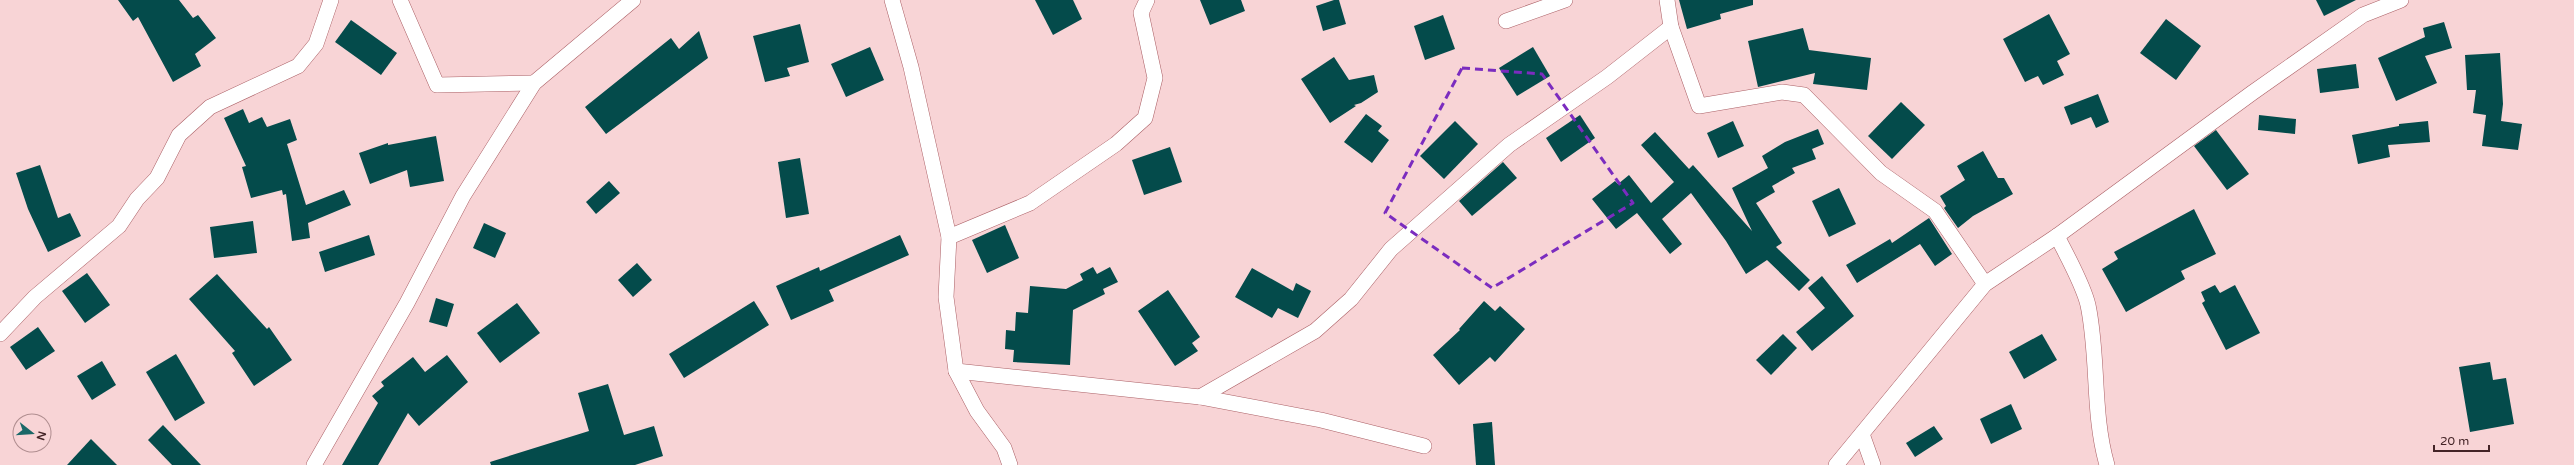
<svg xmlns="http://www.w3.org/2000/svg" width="2574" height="465" viewBox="0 0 2574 465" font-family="'Varela Round',sans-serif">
	<rect width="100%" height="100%" fill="#f8d4d6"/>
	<g fill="#044b4b">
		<polygon points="118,0 179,0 193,18 198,15 216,38 195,54 201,66 173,82 138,17 133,21"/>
		<polygon points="1035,0 1073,0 1082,19 1053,35"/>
		<polygon points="1200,0 1241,0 1245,11 1210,25"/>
		<polygon points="1334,0 1339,0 1346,24 1323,31 1316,6"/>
		<polygon points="1679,0 1753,0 1753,5 1720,14 1721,19 1687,29"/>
		<polygon points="2316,0 2356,0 2324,16"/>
		<polygon points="2049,14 2070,54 2057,61 2064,75 2043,85 2038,76 2025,82 2003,39"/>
		<polygon points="1443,15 1455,49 1425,60 1414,26"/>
		<polygon points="2166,19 2201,46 2176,80 2140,53"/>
		<polygon points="351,20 397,53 381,75 335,42"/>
		<polygon points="2444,22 2452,48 2425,56 2437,83 2396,101 2378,58 2425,37 2423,28"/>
		<polygon points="800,24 809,62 787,68 790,76 765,82 753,36"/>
		<polygon points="1803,28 1809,50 1871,58 1867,90 1813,84 1815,73 1758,87 1748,41"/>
		<polygon points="699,31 708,58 606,134 585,107 671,38 679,49"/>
		<polygon points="870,47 884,80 846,97 831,64"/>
		<polygon points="1533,47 1550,76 1517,96 1499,68"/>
		<polygon points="2500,53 2503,104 2501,121 2522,124 2518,150 2482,146 2486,115 2473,113 2476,90 2467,90 2465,55"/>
		<polygon points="1334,57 1349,80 1374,75 1378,92 1361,103 1354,105 1356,106 1330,123 1301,79"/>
		<polygon points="2356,64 2359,88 2320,93 2317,69"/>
		<polygon points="2098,94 2109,122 2096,128 2091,117 2071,125 2064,107"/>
		<polygon points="1901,102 1925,125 1892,159 1868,136"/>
		<polygon points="243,109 249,123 262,117 267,127 290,119 297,140 287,144 306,205 344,190 351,205 308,223 310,238 292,241 286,194 283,195 282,190 251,198 242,167 246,166 224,118"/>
		<polygon points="1366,114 1382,126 1378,131 1389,140 1372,163 1344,142"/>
		<polygon points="1580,115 1595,138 1561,162 1546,138"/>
		<polygon points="2259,115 2296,119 2295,134 2258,130"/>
		<polygon points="1455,121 1478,144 1444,179 1420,156"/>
		<polygon points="1733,121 1744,146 1718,158 1707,133"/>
		<polygon points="2428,121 2430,142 2388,145 2390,157 2358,164 2352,135 2399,126 2399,124"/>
		<polygon points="1818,129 1824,144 1812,149 1816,159 1792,168 1795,173 1772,186 1775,192 1756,203 1782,243 1776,247 1810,280 1799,291 1767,260 1746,274 1726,241 1691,193 1662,219 1682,244 1670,254 1637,213 1616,229 1592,199 1615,181 1618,184 1629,175 1651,203 1674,182 1641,145 1655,132 1689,169 1693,165 1752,231 1732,188 1768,168 1762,156 1785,142"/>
		<polygon points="2216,130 2249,174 2227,190 2194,146"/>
		<polygon points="436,136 444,181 410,187 407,170 370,184 359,153 388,143 388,145"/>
		<polygon points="1170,147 1182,182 1144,195 1132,160"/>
		<polygon points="1983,151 1998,178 2004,178 2013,194 1973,216 1958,228 1944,208 1946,206 1940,196 1965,180 1957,166"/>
		<polygon points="800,158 809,214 786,218 778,162"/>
		<polygon points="1503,162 1517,178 1472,216 1459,201"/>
		<polygon points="40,165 58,218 70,213 81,236 48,252 28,209 16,173"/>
		<polygon points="609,181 620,193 596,214 586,202"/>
		<polygon points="1839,188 1856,224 1829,237 1812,201"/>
		<polygon points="2194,209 2216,254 2181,271 2185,279 2126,312 2102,269 2118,259 2114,252"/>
		<polygon points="1929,218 1952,254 1935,266 1920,244 1857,283 1846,265 1890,239 1892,243"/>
		<polygon points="253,221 257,253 214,258 210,227"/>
		<polygon points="484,223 506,233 495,258 473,248"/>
		<polygon points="1005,225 1019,258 987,273 972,240"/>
		<polygon points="369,235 375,255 325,272 319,252"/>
		<polygon points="900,235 909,255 829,290 834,301 791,320 776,286 819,267 820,271"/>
		<polygon points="637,263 652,280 633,297 618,280"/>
		<polygon points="1093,267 1097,274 1110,267 1118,282 1103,289 1105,294 1073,310 1070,365 1013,362 1014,350 1005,349 1006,330 1015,331 1016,312 1028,313 1030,286 1066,289 1083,280 1080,274"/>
		<polygon points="1252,268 1293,291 1296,283 1311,291 1298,318 1278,308 1272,318 1235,297"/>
		<polygon points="87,273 110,305 85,323 62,291"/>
		<polygon points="217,274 267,329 269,327 292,360 254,386 232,353 235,351 189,299"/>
		<polygon points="1822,276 1854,316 1812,351 1796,332 1825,308 1808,288"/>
		<polygon points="2215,285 2220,293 2235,285 2260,333 2226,350 2202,303 2205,301 2201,292"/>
		<polygon points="1168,290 1200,337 1192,343 1198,351 1175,366 1138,311"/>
		<polygon points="436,298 454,304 447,327 429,322"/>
		<polygon points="754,301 769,325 684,378 669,354"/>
		<polygon points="1484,301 1495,311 1500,306 1525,329 1495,362 1490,357 1459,385 1433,355 1460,330 1459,329"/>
		<polygon points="517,303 540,333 500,363 477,333"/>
		<polygon points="38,327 55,351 26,370 10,347"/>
		<polygon points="1783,334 1797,348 1771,375 1756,360"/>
		<polygon points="2042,334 2057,360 2024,379 2009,352"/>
		<polygon points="176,354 205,403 175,421 146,372"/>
		<polygon points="447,355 468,382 419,426 408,413 378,465 342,465 378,403 372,396 384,386 381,382 413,357 425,372"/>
		<polygon points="102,361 116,385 92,400 77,376"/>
		<polygon points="2490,362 2493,380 2506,378 2514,424 2470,432 2459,367"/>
		<polygon points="608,384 624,435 654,426 663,456 635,465 491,465 490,462 589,431 578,393"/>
		<polygon points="2011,404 2022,429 1991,444 1980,419"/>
		<polygon points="1492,422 1495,465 1476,465 1473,424"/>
		<polygon points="163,425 201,465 172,465 148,440"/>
		<polygon points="1934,426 1943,439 1915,457 1906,443"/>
		<polygon points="91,439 117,465 67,465"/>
	</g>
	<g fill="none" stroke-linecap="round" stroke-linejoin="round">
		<defs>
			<g id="minor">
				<polyline points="400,0 437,85 534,83"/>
				<polyline points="892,0 911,67 949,237 946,297 956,371 977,411 1004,448 1010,465"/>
				<polyline points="1667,0 1671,27 1699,106 1782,92 1804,95 1881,173 1935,211 1985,284"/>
				<polyline points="1506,21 1565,0"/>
				<path d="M2057,236c10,20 26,48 31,69 11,53 4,108 19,160"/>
				<polyline points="949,237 1030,203 1116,144 1145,118 1155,78 1141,13 1147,0"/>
				<polyline points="0,334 35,297 119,226 137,199 157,178 179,135 210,107 298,66 316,44 331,0"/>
				<polyline points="956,371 1200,397 1321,420 1424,446"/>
				<polyline points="1200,397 1315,331 1351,299 1391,249 1509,145 1607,77 1671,27"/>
				<polyline points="1862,434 1873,465"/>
				<polyline points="314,465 407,303 463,196 534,83 633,0"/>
				<polyline points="1836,465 1985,284 2057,236 2252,93 2363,15 2401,0"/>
			</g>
		</defs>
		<use href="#minor" stroke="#ab6066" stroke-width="16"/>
		<use href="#minor" stroke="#fff" stroke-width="15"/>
	</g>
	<path fill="none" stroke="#7b2cbf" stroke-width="3" stroke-dasharray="8 5" stroke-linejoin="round" d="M1462,68l80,6 91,129 -141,85 -107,-75z"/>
	<g transform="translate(32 433) rotate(107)"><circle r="19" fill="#f8d4d6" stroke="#b08e90"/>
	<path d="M0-3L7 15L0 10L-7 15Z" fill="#1a6868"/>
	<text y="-6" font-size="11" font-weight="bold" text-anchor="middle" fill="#442427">N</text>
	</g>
	<path d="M2434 445v6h55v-6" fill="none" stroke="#442427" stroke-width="2"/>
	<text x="2440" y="445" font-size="12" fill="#442427" stroke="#f8d4d6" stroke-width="3" paint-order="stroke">20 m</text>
</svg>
